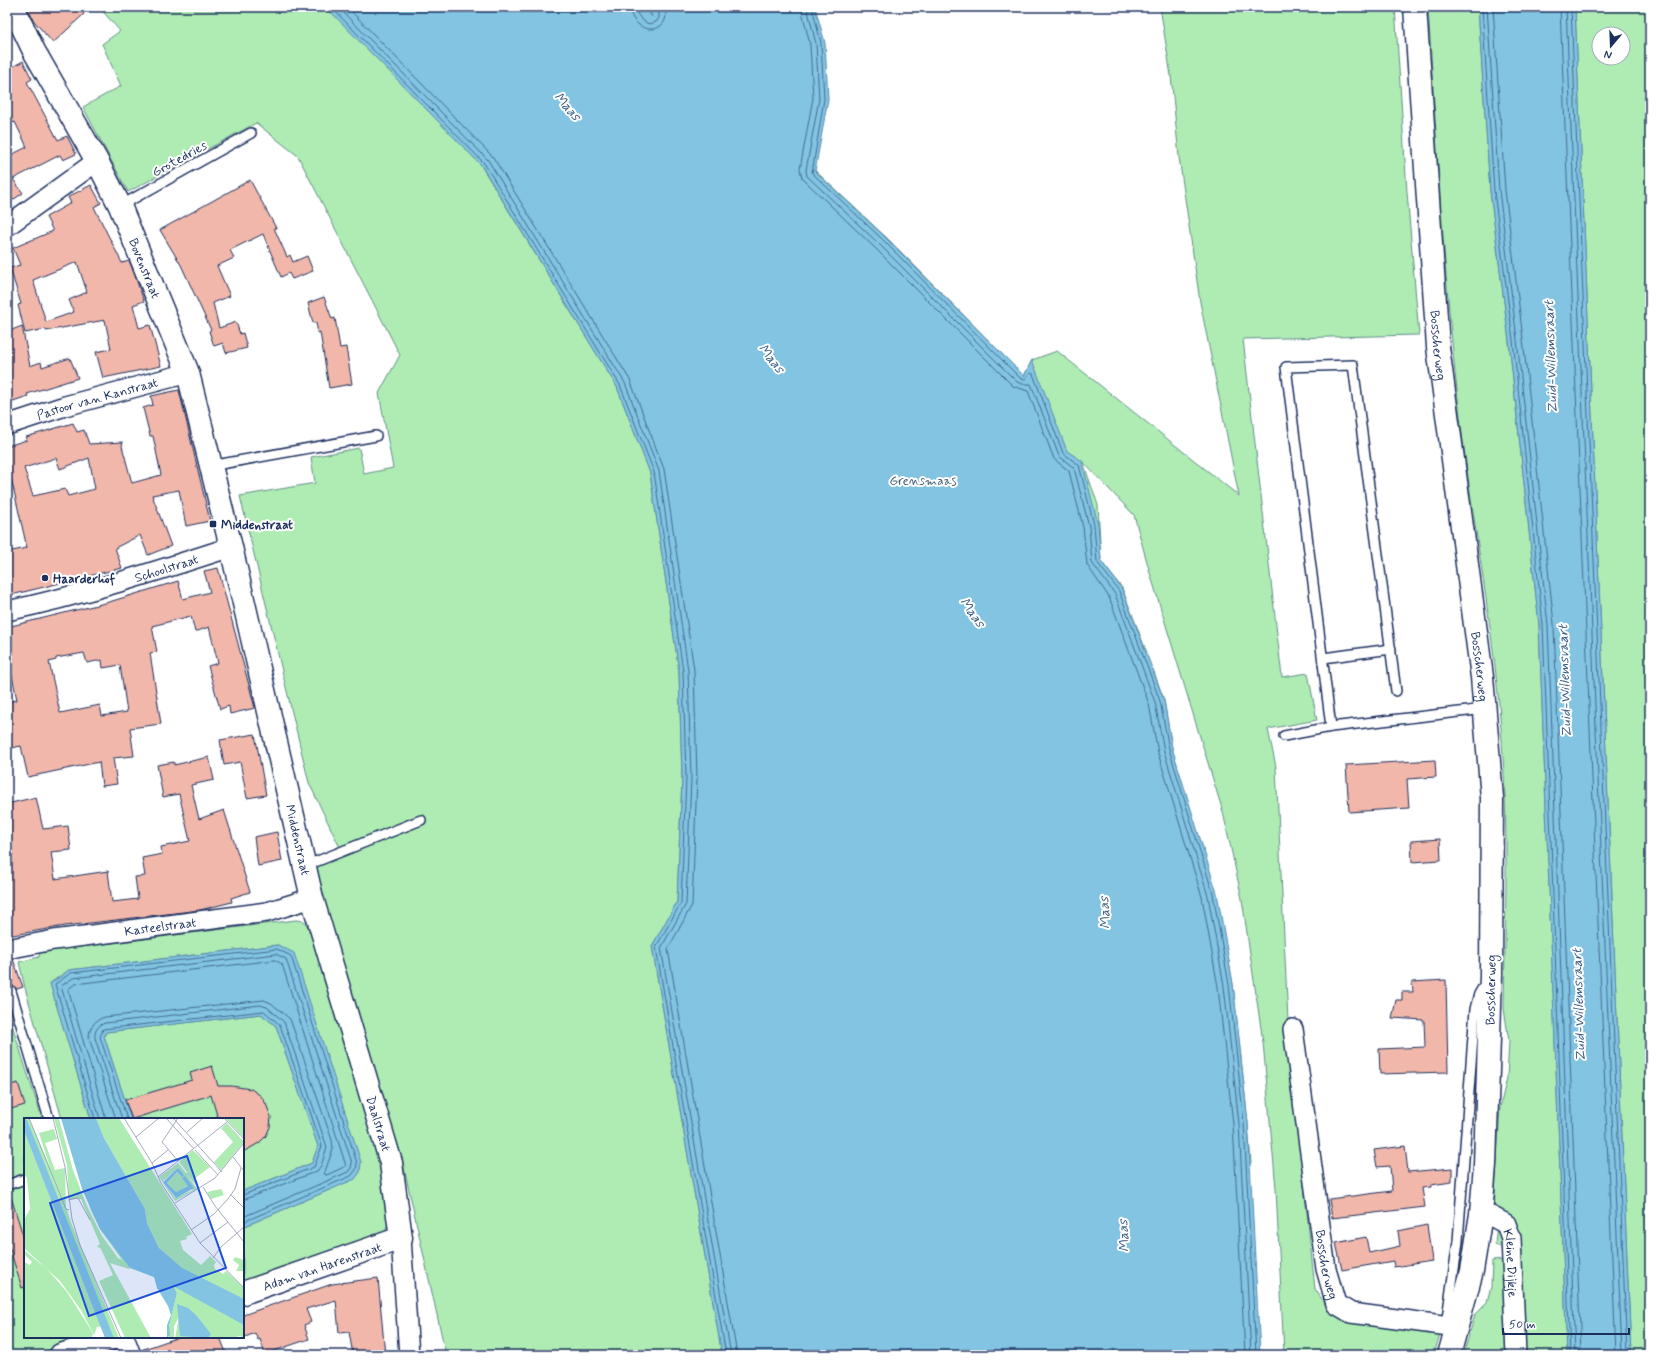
<svg xmlns="http://www.w3.org/2000/svg" width="1657" height="1362" viewBox="0 0 1657 1362" font-family="Mynerve,sans-serif">
	<rect width="100%" height="100%" fill="#fff"/>
	<filter id="ink" filterUnits="userSpaceOnUse"><feTurbulence type="fractalNoise" baseFrequency=".025" numOctaves="2"/><feDisplacementMap in="SourceGraphic" scale="8" xChannelSelector="R" yChannelSelector="G"/><feConvolveMatrix kernelMatrix="1 2 1 2 8 2 1 2 1" color-interpolation-filters="sRGB"/></filter>
	<g filter="url(#ink)">
		<g fill="#aeecb3" stroke="#648e88" fill-rule="evenodd">
			<polygon points="99,7 649,7 652,18 888,239 1024,376 1032,360 1057,351 1239,496 1200,302 1179,157 1171,76 1160,7 1395,7 1407,192 1419,335 1243,339 1282,677 1308,673 1317,720 1268,729 1276,767 1289,1042 1315,1289 1332,1314 1441,1330 1434,1355 1284,1355 1276,1189 1263,1042 1242,899 1223,812 1150,573 1134,515 1083,462 1098,505 1101,561 1122,588 1147,653 1143,655 1149,670 1153,669 1164,700 1172,748 1216,893 1233,984 1248,1123 1251,1163 1249,1163 1018,1016 482,167 617,387 650,473 679,671 682,778 677,902 652,946 722,1355 446,1355 402,1159 330,924 315,867 344,856 309,783 240,496 315,483 311,457 359,448 364,474 393,468 379,393 400,355 298,156 256,123 128,192 83,107 121,86 102,44 120,31"/>
			<path d="M1428,7h50l12,184 19,150 30,284 28,730h-48l-3,-114 -22,-30 6,-104 7,-29 2,-37 -5,-32c1,-89 5,-179 -2,-268 -7,-106 -28,-210 -41,-316 -17,-138 -24,-279 -33,-418z"/>
			<path d="M1575,7h75v1348h-19zM1599,34h24v24h-24z"/>
			<polygon points="296,920 304,921 310,930 380,1167 388,1224 384,1233 243,1282 243,1227 354,1179 360,1172 278,945 69,970 50,983 91,1119 62,1119 25,988 19,962 39,957 40,952"/>
			<polygon points="7,1009 42,1119 25,1119 25,1173 10,1178 13,1187 25,1183 25,1337 84,1337 35,1355 7,1355 7,1087 11,1086 7,1070"/>
			<polygon points="261,1014 276,1026 318,1146 312,1163 243,1191 243,1119 131,1119 104,1036 106,1032"/>
			<polygon points="1497,1222 1508,1235 1513,1355 1463,1355 1475,1315 1487,1303 1491,1287 1492,1261 1502,1260 1503,1248 1495,1245"/>
		</g>
		<g fill="#82c4e2" stroke="#5988ad">
			<polygon points="326,7 644,7 652,17 649,7 815,7 825,43 828,99 815,171 884,236 1024,376 1032,360 1067,451 1082,461 1098,524 1101,561 1122,589 1164,700 1172,748 1217,893 1233,984 1248,1123 1260,1355 722,1355 652,946 677,902 682,778 679,671 650,473 617,387 481,165"/>
			<polygon points="1478,7 1575,7 1631,1355 1567,1355 1539,625 1509,341 1490,191"/>
			<polygon points="278,945 294,953 361,1162 360,1172 355,1179 243,1227 243,1191 312,1163 318,1146 276,1026 261,1014 106,1032 104,1036 131,1119 91,1119 50,984 69,970"/>
		</g>
		<g fill="none" stroke-linecap="round" stroke-linejoin="round">
			<g stroke="#446b93" stroke-width="1">
				<polyline points="331,7 484,163 620,385 654,472 683,671 686,778 681,903 656,947 726,1355"/>
				<polyline points="338,7 488,160 625,383 659,471 688,670 691,778 686,904 661,948 731,1355"/>
				<polyline points="347,7 493,157 630,380 664,469 694,670 697,778 692,905 668,949 737,1355"/>
				<path d="M630,7c1,29 43,30 35,0"/>
				<path d="M636,7c0,8 6,15 14,17l6,-2 3,-4v-11"/>
				<polyline points="801,7 810,45 813,98 800,169 802,178 874,247 1013,386 1028,391 1054,459 1069,471 1083,527 1087,565 1109,597 1149,704 1158,753 1202,897 1218,987 1233,1124 1245,1355"/>
				<polyline points="807,7 816,44 819,99 806,170 807,176 878,243 1017,382 1022,384 1031,384 1059,456 1074,468 1089,526 1092,563 1115,594 1155,702 1164,751 1208,896 1224,986 1239,1124 1251,1355"/>
				<polyline points="812,7 821,43 824,99 812,173 882,239 1020,378 1025,379 1030,373 1033,374 1063,453 1079,465 1094,525 1097,562 1119,591 1160,701 1169,749 1213,894 1229,985 1244,1123 1256,1355"/>
				<polyline points="1482,7 1494,191 1513,340 1543,625 1570,1355"/>
				<polyline points="1487,7 1499,190 1517,340 1548,625 1575,1355"/>
				<polyline points="1493,7 1505,190 1523,339 1554,624 1581,1355"/>
				<polyline points="1560,7 1616,1355"/>
				<polyline points="1566,7 1622,1355"/>
				<polyline points="1571,7 1627,1355"/>
				<polyline points="95,1119 55,984 71,973 277,949 291,956 357,1163 356,1170 351,1176 243,1222"/>
				<polyline points="100,1119 61,986 73,978 276,954 286,959 352,1163 351,1168 348,1172 243,1217"/>
				<path d="M106,1119l-38,-130 7,-5 200,-24 7,4 64,202 -19,9 -3,-1 9,-25 -1,-9 -42,-121 -19,-16 -7,-3 -159,17c-11,3 -16,11 -16,21l27,81"/>
				<path d="M122,1119l-27,-81c-1,-7 3,-13 10,-15l155,-18 7,2 17,15 43,125 -6,19 -4,5 -74,29"/>
				<polyline points="127,1119 100,1037 103,1029 264,1011 280,1025 322,1146 314,1167 243,1195"/>
			</g>
		</g>
		<g fill="#f1b7aa" stroke="#1b2f5e" fill-rule="evenodd">
			<polygon points="27,7 78,7 84,14 53,43 34,21"/>
			<polygon points="23,61 32,79 27,82 58,140 67,136 76,154 63,160 60,155 13,179 23,193 7,204 7,157 27,147 15,122 12,123 7,112 7,70"/>
			<polygon points="250,180 276,228 274,228 287,257 290,255 293,262 307,256 313,271 292,279 289,273 281,277 263,234 230,250 234,258 217,266 230,296 213,303 219,328 236,322 240,334 243,333 247,348 226,353 223,343 214,346 209,331 211,330 181,265 160,230"/>
			<path d="M91,185l10,18 -7,4 28,56 7,-2 2,4 13,36 -11,4 6,23 11,-3 11,41 -58,12 -7,-26 15,-3 -6,-29 -59,11v-2l-21,4 -7,-28 3,-1 -11,-36 10,-3 -7,-17 40,-17 -7,-14 25,-14 -3,-6zM77,262l10,30 -18,8 5,12 -28,10 -13,-42z"/>
			<polygon points="324,297 332,319 335,318 340,348 346,347 352,384 329,388 320,332 318,333 316,323 313,323 308,303"/>
			<polygon points="22,326 30,366 41,362 42,367 70,358 78,378 27,394 28,396 7,403 7,332"/>
			<path d="M179,390l31,131 -24,5 -7,-36 -27,5 19,51 -23,9 -8,-20 -25,13 7,20 -115,28v-44l20,-4 -16,-70 -4,1v-33l20,-6 -1,-3 47,-14 4,9 7,-2 5,14 34,-2 -1,4 10,37 29,-8 -8,-39h-3l-7,-28 10,-3 -2,-9zM56,458l4,11 29,-11 6,31 -27,7 -3,-7 -32,7 -9,-28z"/>
			<path d="M218,568l37,140 -25,6 -1,-8 -9,3 -12,-43 10,-3 -9,-36 -14,5 -4,-16 -39,10 5,26 -7,1 11,71 -31,4 4,28 -21,2 4,26 -15,2 -3,-24 -71,15 -7,-31 -14,3v-47l10,-2 -10,-50v-23l102,-25 69,-21 5,18 27,-7 -6,-21zM84,653l3,10 15,-3 1,8 17,-3 7,47 -25,4 -2,-11 -40,8 -11,-51 7,-2v-2z"/>
			<polygon points="255,734 266,795 247,798 240,762 224,765 220,740"/>
			<polygon points="209,757 214,780 191,785 199,819 224,810 250,892 231,898 232,902 200,910 65,926 7,936 7,804 36,797 43,829 68,826 71,850 51,852 55,879 108,871 112,902 138,899 135,877 145,876 142,858 162,854 161,847 190,841 179,794 163,797 157,765 174,762 174,765"/>
			<polygon points="1435,760 1436,777 1407,779 1409,808 1349,812 1346,765"/>
			<polygon points="277,832 282,861 258,866 254,837"/>
			<polygon points="1440,839 1441,860 1412,862 1411,841"/>
			<polygon points="13,959 23,987 17,989 12,985 7,987 7,960"/>
			<polygon points="1446,980 1448,1072 1380,1074 1379,1049 1425,1047 1424,1020 1392,1018 1396,1000 1402,1000 1402,992 1413,992 1412,982"/>
			<polygon points="212,1066 218,1086 231,1086 251,1089 261,1096 266,1104 271,1117 270,1127 266,1136 259,1143 243,1152 243,1119 218,1119 211,1095 132,1119 125,1100 192,1080 190,1073"/>
			<polygon points="18,1083 25,1105 7,1110 7,1086"/>
			<polygon points="1405,1146 1408,1172 1452,1168 1452,1182 1431,1185 1431,1187 1422,1188 1425,1207 1332,1218 1329,1199 1392,1191 1390,1166 1377,1167 1374,1150"/>
			<polygon points="10,1194 25,1242 25,1287 22,1288 7,1240 7,1195"/>
			<polygon points="1427,1225 1432,1261 1394,1267 1393,1261 1342,1270 1336,1243 1366,1237 1369,1253 1400,1246 1398,1231"/>
			<polygon points="378,1278 385,1355 353,1355 349,1332 339,1333 336,1300 306,1309 311,1322 304,1325 309,1339 265,1354 260,1339 258,1340 255,1333 243,1338 243,1315 332,1284"/>
			<polygon points="179,1337 220,1337 227,1355 142,1355 141,1350"/>
		</g>
		<g fill="none" stroke-linecap="round" stroke-linejoin="round">
			<defs>
				<g id="lane">
					<polyline points="120,206 251,133"/>
					<polyline points="210,466 376,436"/>
					<polyline points="1323,658 1391,649"/>
					<polyline points="1331,727 1286,367 1353,365 1396,691"/>
					<polyline points="1284,736 1331,727 1485,709"/>
					<polyline points="305,866 421,820"/>
					<polyline points="11,991 49,1119"/>
					<polyline points="7,1185 25,1179"/>
					<polyline points="1446,1325 1458,1241 1475,1009 1479,994 1485,984"/>
				</g>
				<g id="street">
					<polyline points="7,226 97,161"/>
					<path id="s1" d="M7,425l58,-19 123,-33"/>
					<path id="s2" d="M7,611c76,-16 150,-40 224,-64"/>
					<path id="s3" d="M7,949l47,-9 213,-28 45,-14"/>
					<path id="s4" d="M1293,1029l33,240 10,35 15,9 106,14"/>
					<path id="s5" d="M1481,1214l10,2 15,8 5,14 5,117"/>
					<polyline points="401,1238 409,1355"/>
					<polyline points="124,1337 131,1355"/>
				</g>
				<g id="secondary">
					<path id="s6" d="M13,7l21,44 63,110 23,45 68,167 43,174 81,351 79,265 10,75 -158,55"/>
					<path id="s7" d="M1415,7l23,340 44,330 10,121 -1,176 -6,191 -4,49 -9,57 -23,84"/>
					<polyline points="61,1355 117,1337"/>
				</g>
			</defs>
			<use href="#lane" stroke="#1b2f5e" stroke-width="12"/>
			<use href="#street" stroke="#1b2f5e" stroke-width="22"/>
			<use href="#secondary" stroke="#1b2f5e" stroke-width="25"/>
			<use href="#lane" stroke="#fff" stroke-width="9"/>
			<use href="#street" stroke="#fff" stroke-width="19"/>
			<use href="#secondary" stroke="#fff" stroke-width="22"/>
		</g>
	</g>
	<g fill="#1b2f5e" stroke="#fff" stroke-width="1.5">
		<rect x="209" y="520" width="8" height="8" rx="2"/>
		<circle cx="45" cy="578" r="4"/>
	</g>
	<g text-anchor="middle" stroke-width="4" stroke-linejoin="round" paint-order="stroke">
		<g font-size="13" fill="#1b2f5e" stroke="#fff">
			<text transform="translate(179 158) rotate(-29)" y="5">Grotedries</text>
			<text dy="5" stroke="none"><textPath href="#s6" startOffset="293">Bovenstraat</textPath></text>
			<text dy="5" stroke="none"><textPath href="#s7" startOffset="339">Bosscherweg</textPath></text>
			<text dy="5" stroke="none"><textPath href="#s1" startOffset="94">Pastoor van Kanstraat</textPath></text>
			<text dy="5" stroke="none"><textPath href="#s2" startOffset="165">Schoolstraat</textPath></text>
			<text dy="5" stroke="none"><textPath href="#s7" startOffset="663">Bosscherweg</textPath></text>
			<text dy="5" stroke="none"><textPath href="#s6" startOffset="886">Middenstraat</textPath></text>
			<text dy="5" stroke="none"><textPath href="#s3" startOffset="155">Kasteelstraat</textPath></text>
			<text transform="translate(1490 990) rotate(-89)" y="5">Bosscherweg</text>
			<text dy="5" stroke="none"><textPath href="#s6" startOffset="1181">Daalstraat</textPath></text>
			<text dy="5" stroke="none"><textPath href="#s4" startOffset="238">Bosscherweg</textPath></text>
			<text dy="5" stroke="none"><textPath href="#s5" startOffset="67">Kleine Dijkje</textPath></text>
			<text transform="translate(322 1266) rotate(-19)" y="5">Adam van Harenstraat</text>
		</g>
		<g font-size="13" fill="#405e73" stroke="#fff">
			<text x="923" y="485">Grensmaas</text>
		</g>
		<g font-size="13" font-weight="bold" fill="#1b2f5e" stroke="#fff" text-anchor="start">
			<text x="221" y="529">Middenstraat</text>
			<text x="53" y="583">Haarderhof</text>
		</g>
		<g font-size="14" font-style="italic" fill="#3a5c86" stroke="#fff">
			<text transform="translate(568 106) rotate(49)" y="5">Maas</text>
			<text transform="translate(1550 357) rotate(-92)" y="5">Zuid-Willemsvaart</text>
			<text transform="translate(772 358) rotate(52)" y="5">Maas</text>
			<text transform="translate(973 612) rotate(55)" y="5">Maas</text>
			<text transform="translate(1564 681) rotate(-92)" y="5">Zuid-Willemsvaart</text>
			<text transform="translate(1104 913) rotate(-93)" y="5">Maas</text>
			<text transform="translate(1578 1005) rotate(-92)" y="5">Zuid-Willemsvaart</text>
			<text transform="translate(1123 1236) rotate(-93)" y="5">Maas</text>
		</g>
	</g>
	<g transform="translate(24 1118)">
		<rect width="220" height="220" fill="#fff"/>
		<path d="M2,0h3l21,49 -11,-34 15,-4 3,10 -12,4 10,27 10,-2 1,39 6,18 47,113h-5l-33,-78zM30,0h34l25,95 67,54 -21,-19 -12,-25 -2,-14 -41,-71 -8,-20h23l73,116 -6,3 1,2 -7,2 3,9 18,15 9,-9 6,6 -2,3 1,4 8,5 3,-3 18,17v50l-4,-2 -9,2h-56l4,-21 -5,9v12h-5v-12l8,-33 -5,-8 -41,-18 -2,2 -19,-6 41,75h-26l-26,-57 14,-6 -12,-26 -4,-3 3,-2 -19,-45h-12l-2,-34zM37,0l30,93 9,18 22,31 -4,-2 -16,-22 -15,-30 -14,-36 -14,-51zM201,0h19v20zM203,5l17,19 -23,28 -7,-8 19,-20 -12,-14zM0,13l77,195 -4,1 -3,8 -13,-25 -21,-29 -36,-33v-28l6,-11 -3,-31 -3,-4zM169,32l17,17 -16,12 5,9 -12,-13 10,14 -22,12 -16,-24 19,-14 8,10 5,-2 -4,1 -8,-10zM154,50l3,9 -4,-5 -10,11 9,9 12,-6 5,4 -18,8 -12,-17zM197,71l3,6 -13,4 -4,-7zM0,132l23,19 20,23 21,33 5,9 -2,4h-67v-76l6,3 2,-3 -8,-8zM211,139l9,3v11h-8l3,-6 -6,-5z" fill="#aeecb3" fill-rule="evenodd"/>
		<path d="M0,0l3,2 87,218h-9l-81,-207zM37,0h35l8,20 41,71 2,14 12,25 23,20 62,31v26l-71,-39 4,7 -8,33 1,9 -3,3v-13l4,-10 -3,-9 -11,-18 -3,-11 -24,-9 -30,-39 -18,-40zM154,50l6,7 -2,2 -5,-5 -10,11 9,9 12,-6 -6,-8 3,-2 9,12 -18,10 -13,-16zM153,186l11,4 8,7 15,19 -3,4 -28,-2z" fill="#82c4e2"/>
		<path fill="none" stroke="#a4acbf" stroke-width="1" d="M5,0l37,91 3,1M29,0l12,49 7,52 8,26 41,93M100,0l28,45 9,20 39,60 44,45M142,0l28,31M149,0l49,54M200,0l20,21M163,14l16,-14M112,19l23,-19M171,32l23,25M209,39l11,14M154,43l-16,-19 16,-24M128,45l16,-13M134,59l69,-55M179,69l12,19 29,36M207,77l13,13M44,82l10,-2 12,22M151,85l40,-25 29,-35M167,112l23,-16 13,-14 8,-11 6,-21M176,125l28,-21M189,140l8,-11 23,-20"/>
		<path fill="#1d4ed8" fill-opacity="0.15" stroke="#1d4ed8" stroke-width="2" d="M163,38l39,112 -137,48 -39,-113z"/>
		<rect width="220" height="220" fill="none" stroke="#1b2f5e" stroke-width="2"/>
	</g>
	<rect width="1657" height="1362" fill="none" stroke="#fff" stroke-width="24"/>
	<rect x="12" y="12" width="1633" height="1338" fill="none" stroke="#1b2f5e" stroke-width="1.5" filter="url(#ink)"/>
	<g transform="translate(1611 46) rotate(199)"><circle r="19" fill="#ffffff" stroke="#a4acbf"/>
	<path d="M0-3L7 15L0 10L-7 15Z" fill="#1b2f5e"/>
	<text y="-6" font-size="11" font-weight="bold" text-anchor="middle" fill="#1b2f5e">N</text>
	</g>
	<path d="M1503 1328v6h126v-6" fill="none" stroke="#1b2f5e" stroke-width="2"/>
	<text x="1509" y="1328" font-size="12" fill="#1b2f5e" stroke="#ffffff" stroke-width="3" paint-order="stroke">50 m</text>
</svg>
